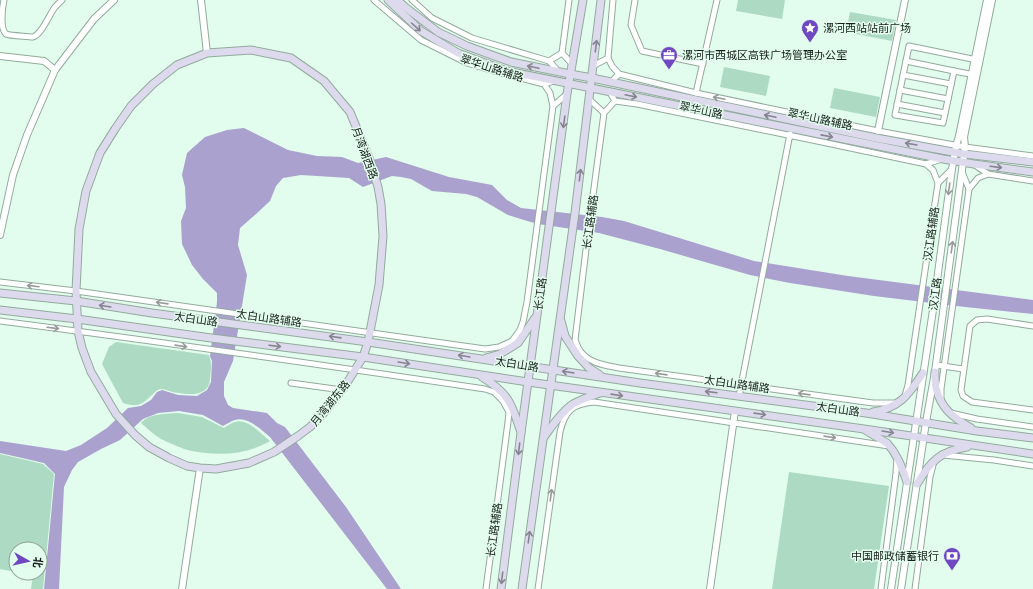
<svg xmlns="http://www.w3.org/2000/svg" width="1033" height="589" viewBox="0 0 1033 589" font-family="Overpass,'Noto Sans SC',sans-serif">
	<rect width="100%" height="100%" fill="#e2fced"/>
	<g fill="#addac2">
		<polygon points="738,0 785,0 782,19 736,11"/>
		<polygon points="850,12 896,20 892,41 846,32"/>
		<polygon points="724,67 770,76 766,96 720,87"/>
		<polygon points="834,88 880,97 876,117 830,108"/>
		<path d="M116,342l93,13c3,8 2,15 1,24 -1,17 -19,16 -31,14 -6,0 -13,-4 -18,-4 -3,0 -6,3 -8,5 -11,10 -14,14 -30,9l-21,-39 7,-17z"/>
		<path d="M178,413l24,4 22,11c3,-2 7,-5 11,-6 12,-4 27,12 35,19 -24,14 -51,15 -78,10 -7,-1 -25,-9 -31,-12 -7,-4 -14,-11 -20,-16 8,-10 26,-9 37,-10z"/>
		<polygon points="0,454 43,464 54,474 43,589 31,589 33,575 22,573 40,573 40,549 16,549 16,572 0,569"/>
		<polygon points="789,472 889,486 874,589 772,589"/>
	</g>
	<path fill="#aaa1ce" d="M244,128l44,22 29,6 25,1 16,6 28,-6 63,20 43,8 15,15 14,8 81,9 22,4 130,40 94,15 185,24v14l-68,-7 -91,-11 -84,-13 -40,-8 -90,-26 -61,-16 -61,-9 -14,-4 -16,-5 -31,-18 -11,-3 -34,-3 -21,-12 -10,-2 -9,-1 -29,11 -14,-9 -48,-3 -18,3 -7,8 -6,15 -14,13 -16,14 -2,17 9,30 -14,86 -9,21v14l4,9 5,3 34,5 10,10 8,4 61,80 55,82h-14l-117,-152c-8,-7 -23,-21 -35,-17 -4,1 -8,4 -12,6l-20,-11 -24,-4 -21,2 -15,6 -23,21 -19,9 -23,13 -6,8 -8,17 -5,102h-15l11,-115 -11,-11 -44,-10v-12l66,10 15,-6 26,-17 21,-20 13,-2 10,-6 6,-8 5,-2 16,5 19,1 10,-6 4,-8 1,-21 -2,-5 7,-54v-9l-14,-14 -11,-14 -10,-21 -1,-23 5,-13 -1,-21 -3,-12 5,-22 18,-16 22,-7z"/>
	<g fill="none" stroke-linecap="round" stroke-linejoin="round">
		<defs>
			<g id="minor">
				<path d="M4,0c-2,9 -4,29 2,34 4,2 21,2 27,3 9,-3 16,-22 22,-30 2,-2 5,-5 7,-7"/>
				<polyline points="374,0 421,40 467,63 497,72 544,84 554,81"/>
				<polyline points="412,0 432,18 472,38 549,61 558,71"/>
				<polyline points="569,0 562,53 572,64"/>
				<polyline points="635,0 631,25 642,51 703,64"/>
				<polyline points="608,58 612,66 619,74"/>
				<polyline points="549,61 562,53"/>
				<polyline points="906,61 954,71"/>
				<polyline points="593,66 608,58 613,0"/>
				<polyline points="903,75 951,84"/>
				<polyline points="975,75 954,71 943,123 895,115 909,46 977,60"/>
				<polyline points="611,82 619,74 696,93 878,131 965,147 1033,156"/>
				<polyline points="544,84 550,93 553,106"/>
				<polyline points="900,90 948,99"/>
				<polyline points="609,91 615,101 637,104 822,142 926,164 942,159"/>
				<polyline points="696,93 717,0"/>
				<path d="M589,99l15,14 -16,120 -13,107c2,4 3,9 6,12 10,12 24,13 38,16l254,35h22"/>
				<polyline points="897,104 945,113"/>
				<polyline points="604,113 615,101"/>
				<polyline points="926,164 933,170 938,183"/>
				<polyline points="975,165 988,174 1033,181"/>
				<polyline points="969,189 978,178 988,174"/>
				<polyline points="0,282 76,291 485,349 499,347 512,341 520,330 523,322 527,302 553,106 567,94"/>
				<path d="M0,321c162,21 323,44 485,68l9,3 9,9 6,11 -1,10 -22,167"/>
				<polyline points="1033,326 987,319 977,320 970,326 961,390 963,396 972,402 1033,410"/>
				<polyline points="936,365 963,369"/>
				<polyline points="291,383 342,390"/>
				<polyline points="739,396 790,134"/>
				<polyline points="905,396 908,385 938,183 952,169"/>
				<polyline points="941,401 941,389 969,189 962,172"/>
				<polyline points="951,413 977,419 1033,427"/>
				<polyline points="943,455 994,460 1033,466"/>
				<path d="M538,589l22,-157c5,-21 12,-28 34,-30l295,44"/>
				<polyline points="881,589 896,473 897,458"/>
				<polyline points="915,589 930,477 934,461"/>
			</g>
			<g id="tertiary">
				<polyline points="201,0 207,53"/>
				<polyline points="0,56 44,61 55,70"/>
				<polyline points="878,131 905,0"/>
				<polyline points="0,235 13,175 27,135 55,70 94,19 114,0"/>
				<polyline points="182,589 200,468"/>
				<polyline points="710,589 735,411"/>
				<polyline points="891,589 933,310 952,169 956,146 959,136 987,0"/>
				<polyline points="901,589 926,422 935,372 965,147 964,137 992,0"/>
			</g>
			<g id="secondary">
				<polyline points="388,0 421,31 458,53 507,71 943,159 974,164 1033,172"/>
				<polyline points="397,0 405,7 438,32 467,46 511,62 570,74 592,78 876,138 964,154 1033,162"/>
				<polygon points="251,50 291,58 324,81 350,112 369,158 378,187 381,204 383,236 379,285 368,342 363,357 345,386 323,414 310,427 298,436 274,452 249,463 216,469 200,468 187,466 169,458 149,447 135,435 116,414 91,372 82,348 78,331 76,291 79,229 86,191 100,153 115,129 131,106 153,84 177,65 207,53"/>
				<polyline points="0,293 76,301 152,313 368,342 640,383 866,413 977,431 1033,438"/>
				<polyline points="0,310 77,319 211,338 363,357 528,382 864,429 1033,454"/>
				<polyline points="561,321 565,336 578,356 589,368 600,375"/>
				<polyline points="486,358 500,354 518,343 535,318"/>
				<path d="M935,372c0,5 0,11 1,16 5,21 18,30 35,40"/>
				<path d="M482,377c10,6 20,13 26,23 6,9 9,22 13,32"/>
				<path d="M873,412c27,-4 36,-18 50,-39"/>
				<path d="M865,430l22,13c11,12 15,25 20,39"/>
				<path d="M544,437c8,-11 18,-26 29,-33 9,-5 18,-8 27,-11"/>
				<path d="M917,484c13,-22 23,-33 50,-37"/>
				<polyline points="501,589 521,433 567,94 583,0"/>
				<polyline points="522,589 575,213 601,0"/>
			</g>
		</defs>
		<use href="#minor" stroke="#92ab9d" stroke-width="7"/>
		<use href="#tertiary" stroke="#92ab9d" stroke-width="8"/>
		<use href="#secondary" stroke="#92ab9d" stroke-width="9"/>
		<use href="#minor" stroke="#fff" stroke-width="5"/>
		<use href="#tertiary" stroke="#fff" stroke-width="6"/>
		<use href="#secondary" stroke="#dedaee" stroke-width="7"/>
	</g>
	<defs><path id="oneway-shaft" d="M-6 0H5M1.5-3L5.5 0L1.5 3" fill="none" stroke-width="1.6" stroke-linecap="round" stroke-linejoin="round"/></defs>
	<g stroke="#84858e">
		<use href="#oneway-shaft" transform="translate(416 27) rotate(42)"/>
		<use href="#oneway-shaft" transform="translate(596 46) rotate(-83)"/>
		<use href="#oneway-shaft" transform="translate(533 67) rotate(-168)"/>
		<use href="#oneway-shaft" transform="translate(631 96) rotate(12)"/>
		<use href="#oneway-shaft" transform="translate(770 116) rotate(-168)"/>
		<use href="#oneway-shaft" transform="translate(564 122) rotate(98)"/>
		<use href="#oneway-shaft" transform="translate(827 136) rotate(11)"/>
		<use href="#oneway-shaft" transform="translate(911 144) rotate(-170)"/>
		<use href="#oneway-shaft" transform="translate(996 167) rotate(7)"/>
		<use href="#oneway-shaft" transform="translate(580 175) rotate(-83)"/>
		<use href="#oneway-shaft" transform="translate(105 306) rotate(-171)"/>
		<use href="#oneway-shaft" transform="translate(335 337) rotate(-172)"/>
		<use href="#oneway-shaft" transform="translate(275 346) rotate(7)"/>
		<use href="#oneway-shaft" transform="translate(464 356) rotate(-171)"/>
		<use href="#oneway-shaft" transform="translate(404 363) rotate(9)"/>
		<use href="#oneway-shaft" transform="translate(568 372) rotate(-171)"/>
		<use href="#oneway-shaft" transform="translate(711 392) rotate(-173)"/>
		<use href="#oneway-shaft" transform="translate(617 395) rotate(8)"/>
		<use href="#oneway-shaft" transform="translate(760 414) rotate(8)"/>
		<use href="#oneway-shaft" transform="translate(888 432) rotate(9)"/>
		<use href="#oneway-shaft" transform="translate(519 449) rotate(97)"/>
		<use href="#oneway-shaft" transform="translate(529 537) rotate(-82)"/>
		<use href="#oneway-shaft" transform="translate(502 578) rotate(97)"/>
	</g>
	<g stroke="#969a98">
		<use href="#oneway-shaft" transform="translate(719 98) rotate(-168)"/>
		<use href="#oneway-shaft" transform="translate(949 189) rotate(98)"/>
		<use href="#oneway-shaft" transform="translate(952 247) rotate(-82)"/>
		<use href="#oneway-shaft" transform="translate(33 286) rotate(-173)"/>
		<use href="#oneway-shaft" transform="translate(162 303) rotate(-172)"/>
		<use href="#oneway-shaft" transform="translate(53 328) rotate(7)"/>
		<use href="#oneway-shaft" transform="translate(181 346) rotate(8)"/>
		<use href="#oneway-shaft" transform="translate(661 374) rotate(-172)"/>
		<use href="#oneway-shaft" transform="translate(804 394) rotate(-172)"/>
		<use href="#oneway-shaft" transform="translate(830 437) rotate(8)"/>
		<use href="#oneway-shaft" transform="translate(551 495) rotate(-82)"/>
	</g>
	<defs>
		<symbol id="sight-pin" viewBox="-11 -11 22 30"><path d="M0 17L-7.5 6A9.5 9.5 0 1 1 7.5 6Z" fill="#7049c2" stroke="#e2fced"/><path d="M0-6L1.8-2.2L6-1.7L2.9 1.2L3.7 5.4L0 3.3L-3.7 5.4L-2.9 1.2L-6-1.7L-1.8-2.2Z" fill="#fff"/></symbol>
		<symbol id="office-pin" viewBox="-11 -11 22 30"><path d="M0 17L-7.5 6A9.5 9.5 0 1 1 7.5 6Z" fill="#7049c2" stroke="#e2fced"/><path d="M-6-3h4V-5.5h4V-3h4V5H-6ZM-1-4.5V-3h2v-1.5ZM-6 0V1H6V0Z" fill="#fff"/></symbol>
		<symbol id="bank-pin" viewBox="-11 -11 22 30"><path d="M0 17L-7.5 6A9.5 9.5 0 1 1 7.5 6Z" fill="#7049c2" stroke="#e2fced"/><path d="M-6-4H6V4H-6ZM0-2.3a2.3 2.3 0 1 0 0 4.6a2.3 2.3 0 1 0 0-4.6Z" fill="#fff"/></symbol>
	</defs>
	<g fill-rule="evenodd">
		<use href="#sight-pin" x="800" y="18" width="20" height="27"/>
		<use href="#office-pin" x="659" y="45" width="20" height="27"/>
		<use href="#bank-pin" x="942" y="546" width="20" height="27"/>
	</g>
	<g text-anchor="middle" stroke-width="3" stroke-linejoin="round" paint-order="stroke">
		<g font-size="11" fill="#151e19" stroke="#e2fced" text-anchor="start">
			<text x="823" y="32">漯河西站站前广场</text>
			<text x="682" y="59">漯河市西城区高铁广场管理办公室</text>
			<text x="939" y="560" text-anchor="end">中国邮政储蓄银行</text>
		</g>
		<g font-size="11" fill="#151e19" stroke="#e2fced">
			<text transform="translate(492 68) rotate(18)" y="4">翠华山路辅路</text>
			<text transform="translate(701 110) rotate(12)" y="4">翠华山路</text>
			<text transform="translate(820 119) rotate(12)" y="4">翠华山路辅路</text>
			<text transform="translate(365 153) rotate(70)" y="4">月湾湖西路</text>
			<text transform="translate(590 222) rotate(-82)" y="4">长江路辅路</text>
			<text transform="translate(931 234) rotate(-82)" y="4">汉江路辅路</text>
			<text transform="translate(540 294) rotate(-82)" y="4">长江路</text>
			<text transform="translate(935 294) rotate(-82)" y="4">汉江路</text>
			<text transform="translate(269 318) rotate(8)" y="4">太白山路辅路</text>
			<text transform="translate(196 319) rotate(8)" y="4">太白山路</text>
			<text transform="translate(517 364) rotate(9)" y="4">太白山路</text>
			<text transform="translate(737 384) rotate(8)" y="4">太白山路辅路</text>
			<text transform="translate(330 403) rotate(-51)" y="4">月湾湖东路</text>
			<text transform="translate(838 409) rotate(8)" y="4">太白山路</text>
			<text transform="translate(494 530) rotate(-82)" y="4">长江路辅路</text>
		</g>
	</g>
	<g transform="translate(28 561) rotate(98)"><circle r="19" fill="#e2fced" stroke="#90a398"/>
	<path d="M0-3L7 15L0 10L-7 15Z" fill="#7049c2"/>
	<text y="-6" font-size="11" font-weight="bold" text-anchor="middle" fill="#151e19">北</text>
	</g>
</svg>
